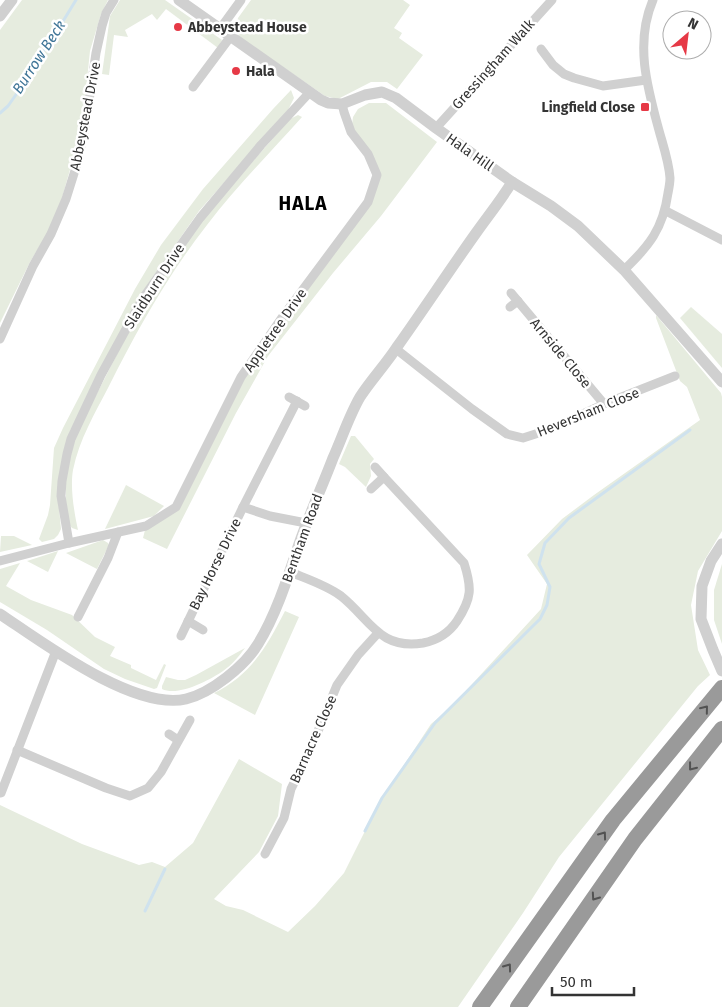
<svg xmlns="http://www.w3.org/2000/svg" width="722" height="1007" viewBox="0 0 722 1007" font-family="'Fira Sans',sans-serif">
	<rect width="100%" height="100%" fill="#fff"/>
	<g fill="#e6ecdf">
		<polygon points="22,0 108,0 101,14 90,51 82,127 62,198 48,232 30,262 0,323 0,30"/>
		<polygon points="120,0 165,0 222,40 218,48 166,9 157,20 152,14 125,30 128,37 114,35 109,75 102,74 110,16"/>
		<polygon points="251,0 403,0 410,5 394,28 402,33 399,38 423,55 397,89 387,82 371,82 338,99 325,96 241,38 235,30 238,18"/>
		<polygon points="291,90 294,98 288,110 199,211 146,287 70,431 58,498 61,529 58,535 54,539 42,542 39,539 48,515 50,505 54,448 63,428 135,289 161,245 203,189 273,109"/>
		<polygon points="369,103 386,103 437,142 381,216 333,273 268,356 236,413 167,549 143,538 146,526 176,507 241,377 368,202 377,175 351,132 353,117 358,109"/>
		<path d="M298,115l4,2c-32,36 -66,70 -95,108 -39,50 -70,105 -98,161 -14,27 -30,54 -36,84 -3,17 1,42 5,60l-6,-2 -4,-5 -2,-17v-26l8,-41 39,-77 32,-61 58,-83 87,-99z"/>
		<polygon points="691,307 722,334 722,368 680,318"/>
		<polygon points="656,315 721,393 722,397 722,531 698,571 691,605 698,650 710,675 698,686 559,857 523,913 458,1007 0,1007 0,805 82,844 139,865 152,862 165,867 193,843 239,759 282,784 278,816 259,852 214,899 226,906 243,910 288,932 315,906 344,873 382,797 402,768 431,724 451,707 541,609 547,584 527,555 562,519 594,495 700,420 687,387 680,381 656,318"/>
		<polygon points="351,436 355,436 374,459 370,464 371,476 366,487 345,467 339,464"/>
		<polygon points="126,485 164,506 154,516 105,529"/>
		<polygon points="1,536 14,536 32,545 0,552"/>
		<polygon points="103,540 108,543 109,545 97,569 66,553"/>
		<polygon points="58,551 48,572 27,561"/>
		<polygon points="20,563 6,586 31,600 72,615 95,637 115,647 110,656 131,665 131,668 156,680 164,664 166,665 157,688 154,689 125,679 104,669 47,630 0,602 0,569"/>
		<polygon points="722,564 722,644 714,620 714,590"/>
		<path d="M285,611l14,6 -44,98 -41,-22c37,-18 53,-47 71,-82z"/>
		<path d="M245,648c-6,8 -13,17 -22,23 -13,9 -45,26 -61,18v-3l4,-9 12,3h7l11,-5z"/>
	</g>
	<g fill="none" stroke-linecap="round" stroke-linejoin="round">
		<g stroke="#cfe2ee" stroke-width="3">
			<polyline points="0,113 8,106 27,79 29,69 35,60 49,44 76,0"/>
			<polyline points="365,831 382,798 435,723 540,619 547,605 550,587 539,564 545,543 569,518 690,430"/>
			<polyline points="145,911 165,869"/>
		</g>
		<g stroke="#d0d0d0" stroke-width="9">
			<polyline points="220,29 241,0"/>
			<polyline points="541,49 553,65 564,74 574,78 603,86 646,80"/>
			<polyline points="193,87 231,36"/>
			<polyline points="436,128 552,0"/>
			<polyline points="666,211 722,240"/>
			<path d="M624,270c25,-24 39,-41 44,-77 1,-5 2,-10 2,-15 -1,-15 -6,-30 -10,-44 -12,-44 -26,-90 -7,-134"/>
			<polyline points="511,293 604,404"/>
			<polyline points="510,307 518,301"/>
			<polyline points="0,339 33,266 51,234 66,199 77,164 85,128 96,53 102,26 106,13 114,0"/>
			<polyline points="396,349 472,409 507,434 523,438 548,430 604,404 675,376"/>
			<polyline points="289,397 305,406"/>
			<polyline points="297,401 243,507 270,516 306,523"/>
			<polyline points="371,489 384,477 375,467"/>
			<polyline points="69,543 61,496 62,481 67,454 71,439 78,424 101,375 143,298 200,218 261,145 310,92"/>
			<polyline points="0,561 69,543 146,526 176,507 241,377 281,319 368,202 377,175 368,154 351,132 344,112 342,104"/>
			<path d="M290,572c17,7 36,13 51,24 29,23 38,54 82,47 15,-3 26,-10 34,-22 15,-23 15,-33 7,-58l-80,-86"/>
			<polyline points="78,617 108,558 118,532"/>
			<polyline points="188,621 203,630"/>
			<polyline points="181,636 243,507"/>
			<polyline points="169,734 178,740"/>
			<polyline points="17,750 106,788 130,796 148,788 161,772 190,720"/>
			<polyline points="1,793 56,651"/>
			<polyline points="265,854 284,818 291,789 311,748 337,685 358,655 378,633"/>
		</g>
		<g stroke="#d0d0d0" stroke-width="11">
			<polyline points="179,0 321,100 328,103 342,104 365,95 382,92 396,98 436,128 512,182 551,206 578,226 624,270 722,382"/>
			<polyline points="0,16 12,0"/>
			<polyline points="722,544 711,561 702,586 701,619 713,650 722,671"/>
			<path d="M0,614c42,28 134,97 186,85 25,-6 59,-33 72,-55 18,-29 30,-67 41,-100 10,-29 23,-57 34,-86 9,-20 16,-42 27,-61 11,-17 26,-33 37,-50 27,-38 52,-76 79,-114 12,-17 25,-33 36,-51"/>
		</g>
		<g stroke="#9a9a9a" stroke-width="16">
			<polyline points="480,1007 613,820 722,688"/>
			<polyline points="518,1007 635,839 722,729"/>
		</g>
	</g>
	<defs><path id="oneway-chevron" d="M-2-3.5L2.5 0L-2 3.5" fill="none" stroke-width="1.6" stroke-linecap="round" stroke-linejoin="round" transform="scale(1.25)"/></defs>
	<g stroke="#525252">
		<use href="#oneway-chevron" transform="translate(705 709) rotate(-51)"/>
		<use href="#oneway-chevron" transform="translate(692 767) rotate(128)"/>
		<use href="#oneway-chevron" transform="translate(603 835) rotate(-54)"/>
		<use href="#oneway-chevron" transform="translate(595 897) rotate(125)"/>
		<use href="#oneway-chevron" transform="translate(508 967) rotate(-54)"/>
	</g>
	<g fill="#e63946" stroke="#fff" stroke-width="2">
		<circle cx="178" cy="27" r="5"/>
		<circle cx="236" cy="71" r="5"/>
		<rect x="640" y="102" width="10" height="10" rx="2.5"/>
	</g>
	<g text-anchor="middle" stroke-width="5" stroke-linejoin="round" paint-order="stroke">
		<g font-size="14" font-weight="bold" fill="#333" stroke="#fff" text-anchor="start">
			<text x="188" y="32">Abbeystead House</text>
			<text x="246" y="76">Hala</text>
			<text x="635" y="112" text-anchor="end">Lingfield Close</text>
		</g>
		<g font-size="14" fill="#333" stroke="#fff">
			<text transform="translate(493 64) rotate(-48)" y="5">Gressingham Walk</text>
			<text transform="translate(85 116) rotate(-79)" y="5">Abbeystead Drive</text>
			<text transform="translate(470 152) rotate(35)" y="5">Hala Hill</text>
			<text transform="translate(154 286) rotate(-57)" y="5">Slaidburn Drive</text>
			<text transform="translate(275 330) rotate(-55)" y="5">Appletree Drive</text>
			<text transform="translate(561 353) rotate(50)" y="5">Arnside Close</text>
			<text transform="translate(588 412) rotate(-22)" y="5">Heversham Close</text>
			<text transform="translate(302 538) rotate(-70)" y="5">Bentham Road</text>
			<text transform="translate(215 564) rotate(-64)" y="5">Bay Horse Drive</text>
			<text transform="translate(313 739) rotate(-66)" y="5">Barnacre Close</text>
		</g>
		<g font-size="15" font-style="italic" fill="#3f7597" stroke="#fff">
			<text transform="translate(39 57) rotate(-57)" y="5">Burrow Beck</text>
		</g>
		<g font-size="19" font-weight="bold" letter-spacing="1" fill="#000" stroke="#fff">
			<text x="303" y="210">HALA</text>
		</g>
	</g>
	<g transform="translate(687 35) rotate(28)"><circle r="24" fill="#ffffff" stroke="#adadad"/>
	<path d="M0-4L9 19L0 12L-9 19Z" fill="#e63946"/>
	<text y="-8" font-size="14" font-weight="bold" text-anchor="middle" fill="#333333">N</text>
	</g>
	<path d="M552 987v8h82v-8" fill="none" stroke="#333333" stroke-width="2.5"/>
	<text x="560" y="987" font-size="15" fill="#333333" stroke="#ffffff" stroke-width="4" paint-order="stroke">50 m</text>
</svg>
